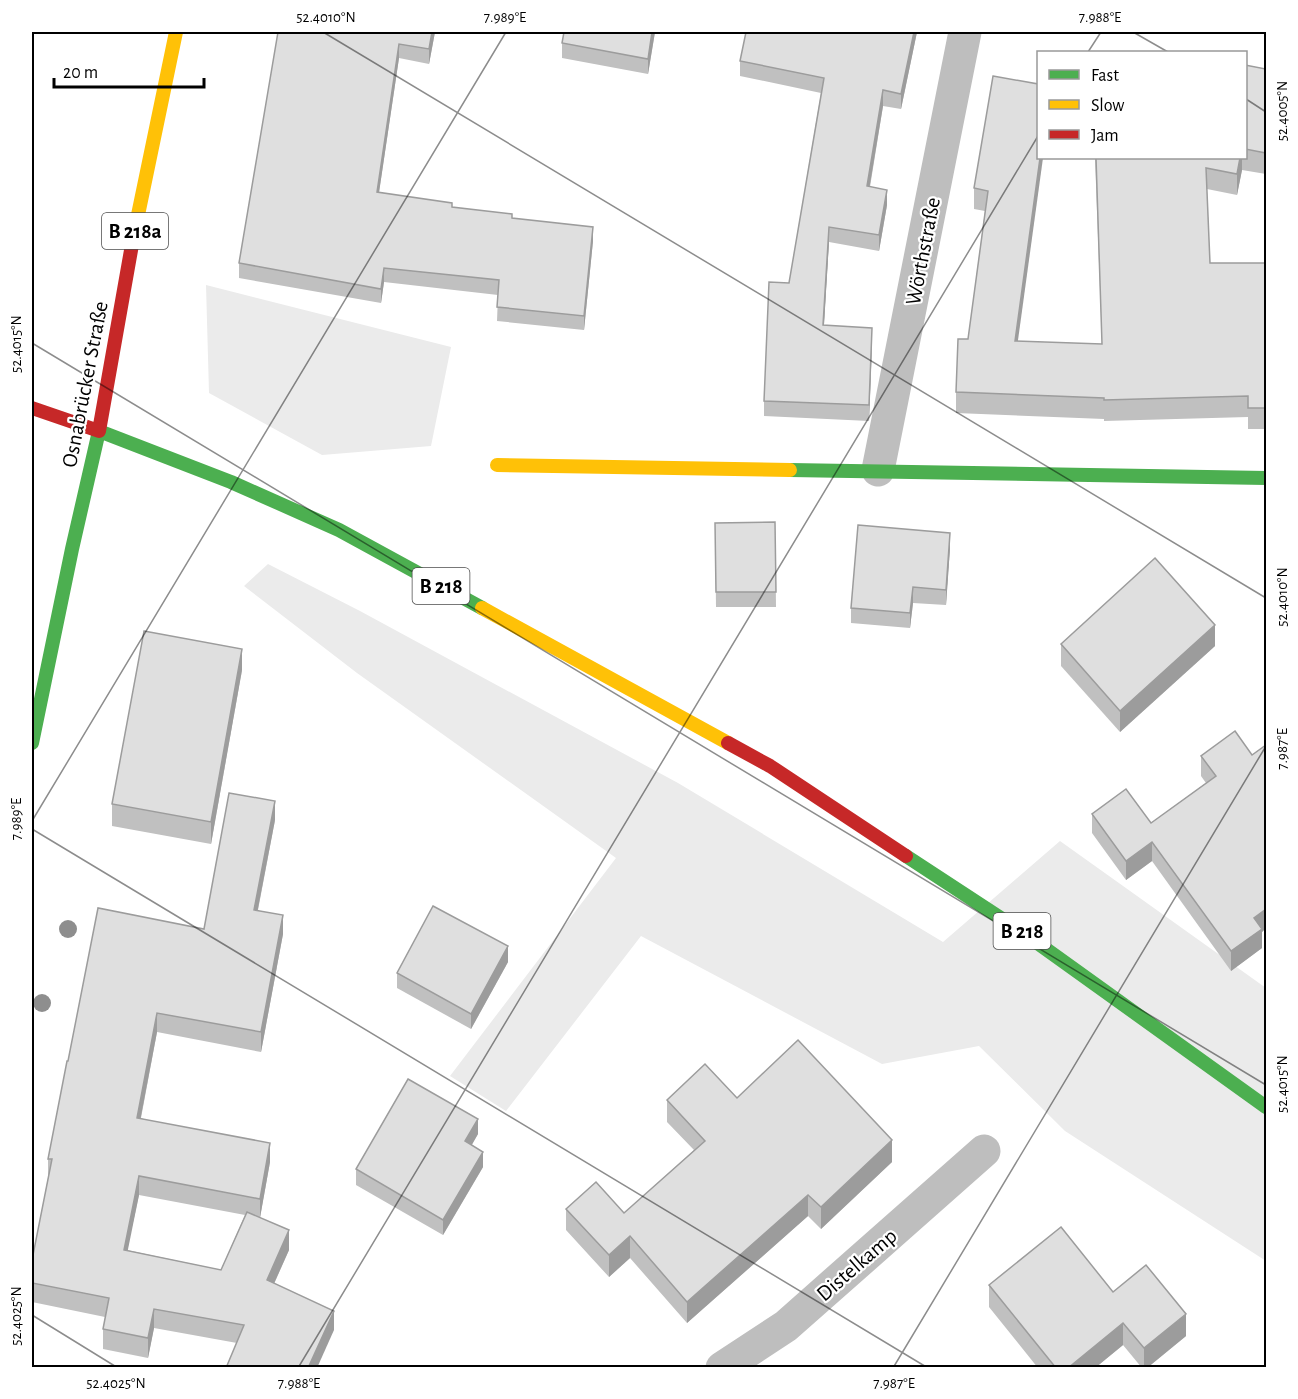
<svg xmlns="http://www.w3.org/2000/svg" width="1298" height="1399" viewBox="0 0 1298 1399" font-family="'Alegreya Sans',sans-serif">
	<rect width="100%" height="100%" fill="#fff"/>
	<g fill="#ebebeb">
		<polygon points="206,285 451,347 431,446 322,455 209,393"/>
		<polygon points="268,564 360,611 678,783 943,942 1060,841 1266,988 1266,1261 1065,1131 979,1046 882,1064 641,936 506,1111 450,1076 616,858 357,673 244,586"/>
	</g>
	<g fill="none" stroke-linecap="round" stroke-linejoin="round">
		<g stroke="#bebebe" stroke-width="33">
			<polyline points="878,470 965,32"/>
			<polyline points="722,1368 786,1326 984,1151"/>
		</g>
		<g stroke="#4caf50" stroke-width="14">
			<polyline points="99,431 231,482 339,530 482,608"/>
			<polyline points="790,470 1266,478"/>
			<polyline points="32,743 72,549 99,431"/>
			<polyline points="906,856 1025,934 1266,1107"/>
		</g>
		<g stroke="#ffc107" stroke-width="14">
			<polyline points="133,239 176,32"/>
			<polyline points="497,465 790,470"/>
			<polyline points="482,608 728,743"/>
		</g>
		<g stroke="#c62828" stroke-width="14">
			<polyline points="32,408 99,431 133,239"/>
			<polyline points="728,743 770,766 906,856"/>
		</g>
	</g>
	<g fill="#8e8e8e">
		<circle cx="68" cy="929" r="9"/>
		<circle cx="42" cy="1003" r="9"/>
	</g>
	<g fill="#c0c0c0" fill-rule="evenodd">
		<polygon points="278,32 435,32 429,64 399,58 379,192 452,207 512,218 593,241 584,330 497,321 498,295 384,282 381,303 239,278 239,263"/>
		<polygon points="655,32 648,74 562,58 562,43"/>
		<polygon points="746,32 917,32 901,109 883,106 870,187 887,205 879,251 829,242 824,325 872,343 869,421 764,416 764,401 789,283 821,93 740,76 740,61"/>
		<polygon points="1245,65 1266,69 1266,174 1242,170 1237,195 1207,189 1210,263 1266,263 1266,429 1248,429 1248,417 1104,421 1104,419 956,413 956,392 968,339 985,211 974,209 974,188 993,76 1018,341 1102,344 1095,158 1245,158"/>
		<polygon points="775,522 776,607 716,607 715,523"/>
		<polygon points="950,548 946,605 913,603 910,628 851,623 851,608"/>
		<polygon points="1061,644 1215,646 1120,732 1061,666"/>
		<polygon points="242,670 211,844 112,826 112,804"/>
		<polygon points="1266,745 1266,928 1262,932 1262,948 1231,971 1152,861 1126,880 1092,833 1092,814 1151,823 1206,783 1201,776 1201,756 1252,755"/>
		<path d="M275,820l-17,90 25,24 -22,118 -104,-20 -16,86 129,44 -10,55 29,33 -15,34 60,46 -97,13 -83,-15 -6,30 -45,-9v-20l2,-12 -73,-15v-42l16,-82v-19l20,-98 136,-132zM139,1195l106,20 -24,55 -94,-20z"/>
		<polygon points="508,962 471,1029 397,988 397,973"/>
		<polygon points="737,1098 892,1162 821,1229 808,1216 687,1323 630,1258 609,1277 566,1230 566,1209 624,1213 694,1150 667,1122 667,1100"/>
		<polygon points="478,1134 471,1145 483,1167 443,1235 356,1185 356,1169"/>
		<polygon points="989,1285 1113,1292 1186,1336 1147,1368 1142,1368 1123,1345 1095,1368 1038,1368 989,1307"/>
	</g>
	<g fill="#9c9c9c">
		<polygon points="432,32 435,32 429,64 429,49"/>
		<polygon points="652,32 655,32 648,74 648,59"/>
		<polygon points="914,32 917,32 901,109 901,94"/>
		<polygon points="399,44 399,58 377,206 377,192"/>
		<polygon points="883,90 883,106 867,202 867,186"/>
		<polygon points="1040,158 1043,158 1015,362 1015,341"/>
		<polygon points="1240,158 1242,158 1242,170 1237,195 1237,174"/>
		<polygon points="887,190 887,205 879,251 879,235"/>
		<polygon points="593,227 593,241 584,330 584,316"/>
		<polygon points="829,227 829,242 823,341 823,325"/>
		<polygon points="384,268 384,282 381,303 381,289"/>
		<polygon points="872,328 872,343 869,421 869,405"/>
		<polygon points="950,533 950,548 946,605 946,590"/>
		<polygon points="913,587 913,603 910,628 910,613"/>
		<polygon points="1215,625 1215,646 1120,732 1120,711"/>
		<polygon points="242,649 242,670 211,844 211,822"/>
		<polygon points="275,801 275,820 254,929 254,910"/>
		<polygon points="1152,842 1152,861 1126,880 1126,861"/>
		<polygon points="1266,909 1266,928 1262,932 1262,948 1231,971 1231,951 1254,918"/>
		<polygon points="283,915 283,934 261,1052 261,1032"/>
		<polygon points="508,946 508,962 471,1029 471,1014"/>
		<polygon points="157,1013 157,1032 137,1137 137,1118"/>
		<polygon points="478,1119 478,1134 465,1157 465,1141"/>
		<polygon points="892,1140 892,1162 821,1229 821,1207"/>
		<polygon points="270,1143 270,1162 260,1218 260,1199"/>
		<polygon points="483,1152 483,1167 443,1235 443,1220"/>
		<polygon points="139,1176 139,1195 124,1269 124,1250"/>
		<polygon points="808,1195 808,1216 687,1323 687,1302"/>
		<polygon points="289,1230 289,1250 267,1299 267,1280"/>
		<polygon points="630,1236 630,1258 609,1277 609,1255"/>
		<polygon points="154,1309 154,1328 148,1358 148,1338"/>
		<polygon points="334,1311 334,1330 317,1368 308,1368"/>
		<polygon points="1186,1314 1186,1336 1147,1368 1144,1368 1144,1348"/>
		<polygon points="1123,1323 1123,1345 1095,1368 1068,1368"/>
	</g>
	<g fill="#dfdfdf" stroke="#9c9c9c" stroke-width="1.5">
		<polygon points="278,32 432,32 429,49 399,44 377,192 452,203 452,207 512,214 512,218 593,227 584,316 497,307 499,280 384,268 381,289 239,263"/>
		<polygon points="564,32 652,32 648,59 562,43"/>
		<polygon points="746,32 914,32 901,94 883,90 867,186 887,190 879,235 829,227 823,325 872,328 869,405 764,401 769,282 789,283 824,78 740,61"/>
		<polygon points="1245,65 1266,69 1266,153 1245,149"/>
		<polygon points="993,76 1038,84 1038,158 1040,158 1015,341 1102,344 1096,158 1240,158 1237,174 1206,168 1210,263 1266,263 1266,408 1248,408 1248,396 1104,400 1104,398 956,392 958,339 968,339 988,191 974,188"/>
		<polygon points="775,522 776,592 716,592 715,523"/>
		<polygon points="858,525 950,533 946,590 913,587 910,613 851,608"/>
		<polygon points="1155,558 1215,625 1120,711 1061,644"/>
		<polygon points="144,631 242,649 211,822 112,804"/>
		<polygon points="1235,731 1252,755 1266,745 1266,909 1254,918 1262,929 1231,951 1152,842 1126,861 1092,814 1126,789 1151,823 1216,776 1201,756"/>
		<polygon points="229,793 275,801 254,910 283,915 261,1032 157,1013 137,1118 270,1143 260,1199 139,1176 124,1250 221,1270 247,1212 289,1230 267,1280 334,1311 308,1368 226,1368 244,1325 154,1309 148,1338 103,1329 109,1298 32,1283 32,1260 52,1159 48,1159 67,1061 68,1061 98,908 204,929"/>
		<polygon points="433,906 508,946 471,1014 397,973"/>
		<polygon points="798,1040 892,1140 821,1207 808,1195 687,1302 630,1236 609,1255 566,1209 596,1182 624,1213 705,1141 667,1100 705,1064 737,1098"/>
		<polygon points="408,1079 478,1119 465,1141 483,1152 443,1220 356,1169"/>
		<polygon points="1061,1227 1113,1292 1146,1265 1186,1314 1144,1348 1123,1323 1068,1368 1056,1368 989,1285"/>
	</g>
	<path fill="none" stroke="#000" stroke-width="1.5" stroke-opacity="0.45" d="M323,32l943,566M1133,32l35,20M1088,52l13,-20M1246,99l20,13M32,343l1234,742M32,821l474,-789M32,829l896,539M32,1315l86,53M298,1368l740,-1232M893,1368l373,-622"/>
	<g text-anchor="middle" stroke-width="4.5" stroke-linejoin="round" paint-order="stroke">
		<g fill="#fff" stroke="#4c4c4c" stroke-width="1.5">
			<rect x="102" y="213" width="66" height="36" rx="4.5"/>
			<rect x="412.5" y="568" width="57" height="36" rx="4.5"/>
			<rect x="993.5" y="913" width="57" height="36" rx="4.5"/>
		</g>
		<g font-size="21" font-weight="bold" fill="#000">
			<text x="135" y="238">B 218a</text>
			<text x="441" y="593">B 218</text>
			<text x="1022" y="938">B 218</text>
		</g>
		<g font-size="22" fill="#000" stroke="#fff">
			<text transform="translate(922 251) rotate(-79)" y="8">Wörthstraße</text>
			<text transform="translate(84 384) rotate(-79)" y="8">Osnabrücker Straße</text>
			<text transform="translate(856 1264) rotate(-41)" y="8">Distelkamp</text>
		</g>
	</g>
	<rect width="1298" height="1399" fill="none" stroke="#ffffff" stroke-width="66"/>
	<rect x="1037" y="51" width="210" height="108" fill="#ffffff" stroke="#999999" stroke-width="1.5"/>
	<rect x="1049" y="70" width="30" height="9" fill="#4caf50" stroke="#999999" stroke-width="1.5"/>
	<text x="1091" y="81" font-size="18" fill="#000000">Fast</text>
	<rect x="1049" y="100" width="30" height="9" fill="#ffc107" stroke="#999999" stroke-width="1.5"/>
	<text x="1091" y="111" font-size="18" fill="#000000">Slow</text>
	<rect x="1049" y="130" width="30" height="9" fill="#c62828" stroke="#999999" stroke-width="1.5"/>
	<text x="1091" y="141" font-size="18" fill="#000000">Jam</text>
	<path d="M54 78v9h150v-9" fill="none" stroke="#000000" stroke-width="3"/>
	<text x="63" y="78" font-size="18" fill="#000000" stroke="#ffffff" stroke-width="4.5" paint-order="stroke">20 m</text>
	<rect x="33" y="33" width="1232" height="1333" fill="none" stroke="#000" stroke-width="2"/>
	<g font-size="15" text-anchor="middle" fill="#000">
		<text x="326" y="22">52.4010°N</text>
		<text x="505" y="22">7.989°E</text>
		<text x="1100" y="22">7.988°E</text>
		<text transform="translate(1282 111) rotate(-90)" y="5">52.4005°N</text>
		<text transform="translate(16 344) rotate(-90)" y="5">52.4015°N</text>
		<text transform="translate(1282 597) rotate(-90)" y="5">52.4010°N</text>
		<text transform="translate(1282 749) rotate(-90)" y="5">7.987°E</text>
		<text transform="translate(16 819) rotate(-90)" y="5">7.989°E</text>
		<text transform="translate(1282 1084) rotate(-90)" y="5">52.4015°N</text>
		<text transform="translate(16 1316) rotate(-90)" y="5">52.4025°N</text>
		<text x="116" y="1388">52.4025°N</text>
		<text x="299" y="1388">7.988°E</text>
		<text x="894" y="1388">7.987°E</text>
	</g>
</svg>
